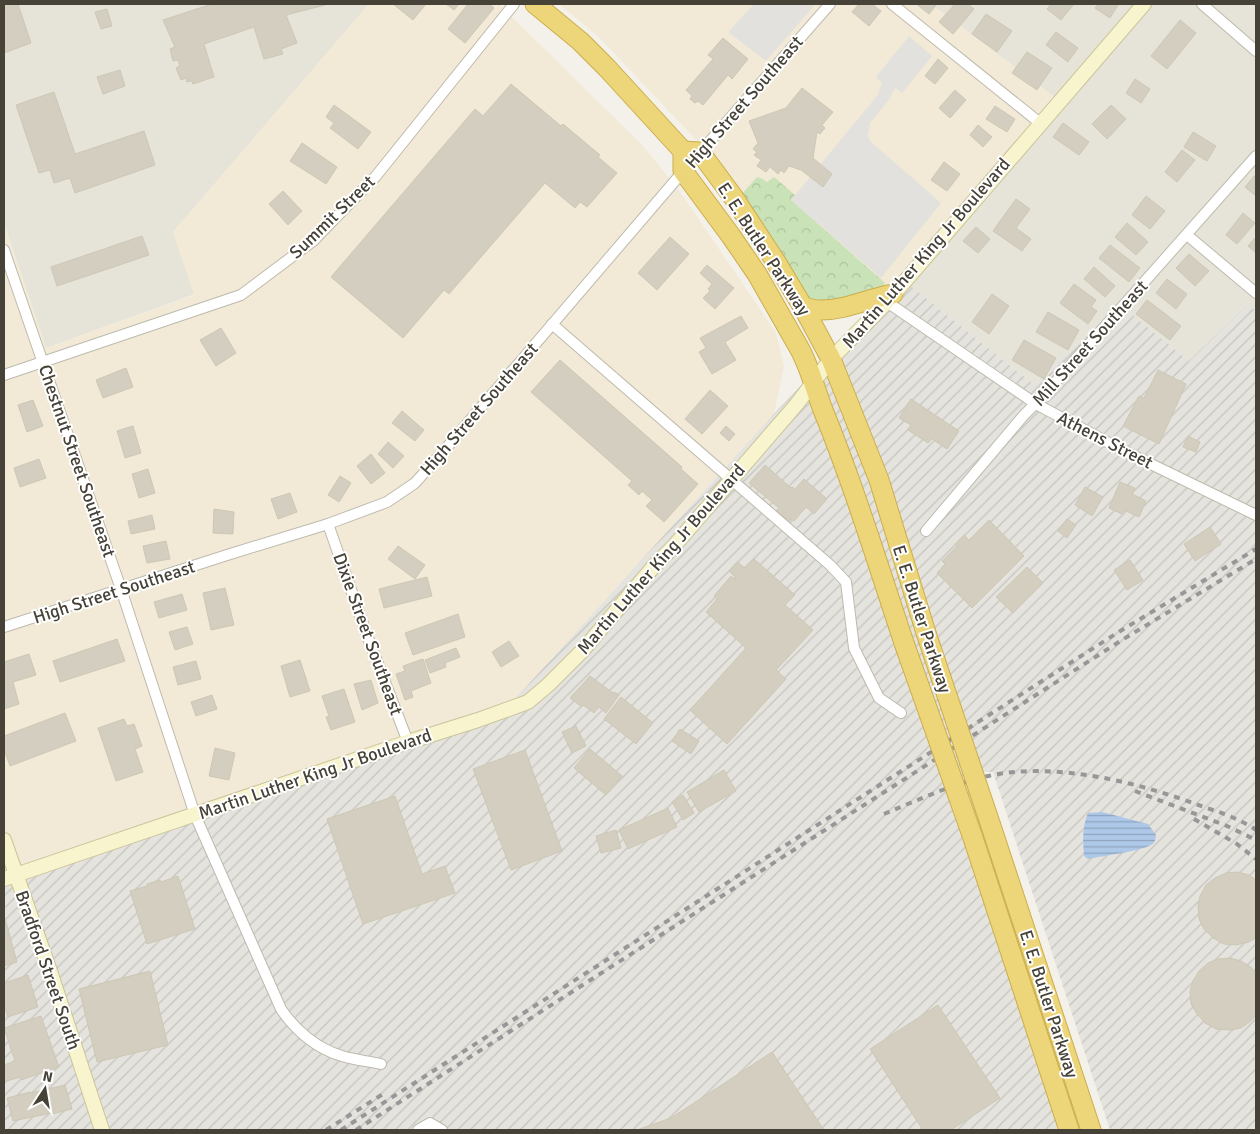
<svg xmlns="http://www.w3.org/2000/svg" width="1260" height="1134" viewBox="0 0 1260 1134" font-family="Signika,sans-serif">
	<defs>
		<pattern id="industrial-furrows" width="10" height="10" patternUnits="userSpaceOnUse" patternTransform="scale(1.25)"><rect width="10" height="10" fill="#e5e3de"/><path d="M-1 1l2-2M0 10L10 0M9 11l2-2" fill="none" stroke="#c6c4bf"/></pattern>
		<pattern id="park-crowns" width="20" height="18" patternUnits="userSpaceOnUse" patternTransform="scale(1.25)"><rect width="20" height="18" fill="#c9e2b7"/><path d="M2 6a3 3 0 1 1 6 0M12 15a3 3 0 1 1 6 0" fill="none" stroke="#aec39e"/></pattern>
		<pattern id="water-rules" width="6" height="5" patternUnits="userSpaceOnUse" patternTransform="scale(1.25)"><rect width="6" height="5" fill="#adc8e8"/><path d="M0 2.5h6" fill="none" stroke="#8fa4bd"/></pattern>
	</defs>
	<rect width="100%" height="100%" fill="#f3f1e9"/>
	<g fill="#e6e3d8">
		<polygon points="4,4 369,4 173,232 195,294 46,348 4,223"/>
		<polygon points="931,4 1256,4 1256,311 1246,304 1189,361 1119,304 1033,384 902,279 1057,99"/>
	</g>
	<g fill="#f2ead7">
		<polygon points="369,4 499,4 643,146 683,196 776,333 784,366 774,414 505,710 4,877 4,223 46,348 194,295 173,232"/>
		<polygon points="559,4 931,4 1057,99 890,293 815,300 733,179 600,38"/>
	</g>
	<polygon fill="url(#industrial-furrows)" points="902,279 1033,384 1119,304 1189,361 1247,304 1256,311 1256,1130 1110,1130 993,772 966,772 1082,1130 4,1130 4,877 505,710 774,414"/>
	<polygon fill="url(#park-crowns)" points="757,177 761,178 767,182 774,177 795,195 791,200 884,282 885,286 828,303 809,300 741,195"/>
	<g fill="#e2e1dd">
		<polygon points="754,4 812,4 814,6 766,61 728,32"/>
		<polygon points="909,36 932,56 902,93 896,88 894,89 890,98 870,123 868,135 870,141 941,203 881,278 791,200 877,96 882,83 876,77"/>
	</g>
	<path fill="url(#water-rules)" d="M1102,812l46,12 8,11c0,3 -1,8 -5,10 -9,6 -50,11 -63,14l-4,-3c-1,-15 -2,-29 4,-43z"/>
	<g fill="#d3cec0" stroke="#cdc7b4">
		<polygon points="4,4 18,4 31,43 4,53"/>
		<polygon points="212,4 324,4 325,5 286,15 297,43 281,49 283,54 264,59 254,27 204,44 214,77 193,84 192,81 187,82 186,78 181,80 176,68 180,66 178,60 173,61 170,49 175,47 163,20"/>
		<polygon points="393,4 426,4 413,20"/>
		<polygon points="446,4 459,4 454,10"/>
		<polygon points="468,4 492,4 491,5 494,8 465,43 448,29"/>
		<polygon points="859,4 872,4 881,11 869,26 852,12"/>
		<polygon points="916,4 937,4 929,14"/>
		<polygon points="955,4 968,4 974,9 953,34 939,22"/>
		<polygon points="1051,4 1074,4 1061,20 1047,9"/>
		<polygon points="1098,4 1117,4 1118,5 1110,18 1095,8"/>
		<polygon points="107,9 112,26 101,29 95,12"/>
		<polygon points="986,14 1012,31 997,52 972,34"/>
		<polygon points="1180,20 1196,33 1167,69 1151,56"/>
		<polygon points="1056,32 1078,48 1068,62 1046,45"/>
		<polygon points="723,38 748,59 732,79 728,75 703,105 698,101 695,103 690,99 692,96 686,90 713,59 708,55"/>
		<polygon points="1027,52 1052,68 1037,90 1012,73"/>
		<polygon points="938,59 948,68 935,84 925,76"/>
		<polygon points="120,70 125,86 103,94 97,77"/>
		<polygon points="1135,79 1150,89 1141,103 1126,93"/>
		<polygon points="511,84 561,126 563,124 600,155 598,157 617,173 587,207 580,202 575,208 545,183 449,294 444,290 403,338 331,277 475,109 483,116"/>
		<polygon points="802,88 833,112 822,125 825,128 820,134 817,132 813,158 832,174 823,187 801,170 789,166 784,173 781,170 778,174 770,167 766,172 757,166 761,160 754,155 757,152 753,149 758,143 749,121 786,108"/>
		<polygon points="955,90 966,100 950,118 939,108"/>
		<polygon points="54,92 75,154 144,131 155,165 75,193 70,178 54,183 50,170 39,173 16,105"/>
		<polygon points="334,105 371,132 358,149 330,128 334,123 326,117"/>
		<polygon points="1111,105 1126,119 1107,139 1092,124"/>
		<polygon points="995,106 1015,119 1007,132 986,119"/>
		<polygon points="1063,123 1089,142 1079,155 1053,137"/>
		<polygon points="978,125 992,137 983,147 970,135"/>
		<polygon points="1193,132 1216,146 1207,161 1184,147"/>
		<polygon points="302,143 337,167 326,184 290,161"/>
		<polygon points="1182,150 1195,160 1177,182 1165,172"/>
		<polygon points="944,162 960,174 947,191 931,180"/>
		<polygon points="1254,176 1256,177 1256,196 1245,187"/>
		<polygon points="283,191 302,211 288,225 269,204"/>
		<polygon points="1146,196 1165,211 1150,229 1132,215"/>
		<polygon points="1016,199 1030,209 1016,228 1031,239 1022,251 993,231"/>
		<polygon points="1243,213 1255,223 1237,244 1226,235"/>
		<polygon points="1127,223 1148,242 1136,255 1115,237"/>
		<polygon points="976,227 990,239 978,253 963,241"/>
		<polygon points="142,236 149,255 57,286 51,267"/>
		<polygon points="670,237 689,254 657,290 638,273"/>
		<polygon points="1256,237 1256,253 1248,246"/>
		<polygon points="1110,245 1140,268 1129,282 1099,258"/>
		<polygon points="1189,254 1209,271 1195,286 1176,268"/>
		<polygon points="707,265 734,288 715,309 703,298 710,291 708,289 712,284 700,273"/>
		<polygon points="1094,267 1115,286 1105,297 1084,279"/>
		<polygon points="1167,279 1187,294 1176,309 1156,293"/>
		<polygon points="1074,284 1096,300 1091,307 1097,311 1088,324 1060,303"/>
		<polygon points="992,294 1009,306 989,334 972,322"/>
		<polygon points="1147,300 1181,326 1170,340 1136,314"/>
		<polygon points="1048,312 1079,330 1068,350 1036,332"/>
		<polygon points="741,316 748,328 725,342 736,360 712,374 699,352 706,348 700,338"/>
		<polygon points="221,328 236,353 216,366 200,340"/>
		<polygon points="1024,340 1056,358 1044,379 1012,360"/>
		<polygon points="560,360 682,467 681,469 698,484 664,522 646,506 652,500 642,491 639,495 628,485 632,481 531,392"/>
		<polygon points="126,368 133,387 103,398 96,380"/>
		<polygon points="1158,370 1186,384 1159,444 1123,426 1139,396 1144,398"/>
		<polygon points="710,390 728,406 702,434 685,419"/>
		<polygon points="911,399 959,431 947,449 932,439 928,443 908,430 911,425 899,418"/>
		<polygon points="33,400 43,426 27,432 18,405"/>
		<polygon points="402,411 424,430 415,441 392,423"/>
		<polygon points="133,426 141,453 125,458 117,431"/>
		<polygon points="726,426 735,434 729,441 720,433"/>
		<polygon points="1188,436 1200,442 1196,452 1183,447"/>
		<polygon points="388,442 404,456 393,468 378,454"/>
		<polygon points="371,454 385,473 371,484 357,466"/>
		<polygon points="39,459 46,478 20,487 14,468"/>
		<polygon points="765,465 791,488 792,487 795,489 804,479 827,499 814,514 806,507 794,521 791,519 789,521 776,511 779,508 749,483"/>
		<polygon points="148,469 155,493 139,498 132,474"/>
		<polygon points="340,476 351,483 339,502 328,495"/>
		<polygon points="1120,482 1135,488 1132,494 1146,501 1139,517 1124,510 1122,514 1109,508"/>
		<polygon points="1085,487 1103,497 1092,516 1075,505"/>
		<polygon points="290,493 297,512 278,519 271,499"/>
		<polygon points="214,509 234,512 233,534 213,533"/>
		<polygon points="152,515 155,529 131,534 128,521"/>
		<polygon points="1067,519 1076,525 1067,538 1058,531"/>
		<polygon points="989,520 1024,556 972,608 937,573 945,564 942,561 957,546 955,544 964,535 969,540"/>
		<polygon points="1210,527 1221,544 1195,561 1184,544"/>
		<polygon points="166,541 170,559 147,563 143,546"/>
		<polygon points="398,546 425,565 415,579 388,559"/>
		<polygon points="754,559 795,595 785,605 813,630 776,670 786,679 727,744 690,710 746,648 706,612 717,599 714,596 731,576 735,580 736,578 729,571 737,562 745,568"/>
		<polygon points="1130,560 1143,580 1127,590 1114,570"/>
		<polygon points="1027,567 1043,583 1013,613 996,597"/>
		<polygon points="427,577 432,596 384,608 379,589"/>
		<polygon points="225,588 234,625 211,630 203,593"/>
		<polygon points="182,594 187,610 159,618 154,602"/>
		<polygon points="458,614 465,637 413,655 405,633"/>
		<polygon points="187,627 193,644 175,650 169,632"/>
		<polygon points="117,639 125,661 60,682 53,661"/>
		<polygon points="509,641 519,656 501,667 492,652"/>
		<polygon points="456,648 460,657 445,663 446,667 430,673 425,660"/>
		<polygon points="29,654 36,675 13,682 19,704 4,709 4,662"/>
		<polygon points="423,659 431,683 411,691 413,697 405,700 396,674 405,671 403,666"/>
		<polygon points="300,660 310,691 290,697 281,666"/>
		<polygon points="196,661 201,679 178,685 173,667"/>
		<polygon points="590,676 613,693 614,692 619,695 606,713 599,707 594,713 583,705 582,707 570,698"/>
		<polygon points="371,680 378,703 362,710 354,684"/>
		<polygon points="344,689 355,722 331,730 326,717 329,716 322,696"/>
		<polygon points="212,695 217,709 196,716 191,702"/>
		<polygon points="621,697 653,723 636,744 604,719"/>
		<polygon points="65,713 76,741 10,766 4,750 4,736"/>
		<polygon points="124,719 127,726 134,724 142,746 135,749 143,772 116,781 98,728"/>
		<polygon points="576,726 586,746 572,753 562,732"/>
		<polygon points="680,729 699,741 691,754 672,741"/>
		<polygon points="215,748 235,753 229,780 209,776"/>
		<polygon points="590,749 622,776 606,795 574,768"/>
		<polygon points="525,750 562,851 511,870 473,769"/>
		<polygon points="724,770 736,791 699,812 687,792"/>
		<polygon points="683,795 694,813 683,820 672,802"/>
		<polygon points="395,796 422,874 445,866 455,893 363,924 327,819"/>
		<polygon points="668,808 677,827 628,849 619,830"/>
		<polygon points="616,830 621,848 601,853 596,836"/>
		<polygon points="1238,872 1249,875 1256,880 1256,938 1249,942 1236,945 1224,944 1213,938 1204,929 1199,919 1198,907 1200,896 1206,885 1215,878 1226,873"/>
		<polygon points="178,876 195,929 147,944 130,891 147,886 147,884 160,880 161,882"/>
		<polygon points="4,915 17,962 4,966"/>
		<polygon points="1230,958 1241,961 1251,967 1256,973 1256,1015 1251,1021 1241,1028 1229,1030 1216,1029 1205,1023 1197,1014 1191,1004 1190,992 1193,981 1199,971 1208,963 1218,959"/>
		<polygon points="150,971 168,1045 97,1062 79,989"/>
		<polygon points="28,975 38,1007 8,1017 4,1005 4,983"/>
		<polygon points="938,1005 1000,1098 951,1130 923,1130 870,1049"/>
		<polygon points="41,1016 59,1067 21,1080 20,1077 4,1082 4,1065 15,1061 4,1028"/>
		<polygon points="772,1052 824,1130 637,1130 671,1118"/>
		<polygon points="65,1085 72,1109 52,1114 52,1113 13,1121 7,1098 30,1092 31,1093"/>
	</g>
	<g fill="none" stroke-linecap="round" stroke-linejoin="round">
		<defs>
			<g id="street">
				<polyline points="892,4 1040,123"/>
				<polyline points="1202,4 1256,51"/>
				<polyline points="697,156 830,4"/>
				<polyline points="1187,235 1256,293"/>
				<path d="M4,250l117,339 74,226 86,194c14,21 36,40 61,47 12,4 26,5 39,8"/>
				<polyline points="887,302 1036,404 1124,451 1256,515"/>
				<polyline points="552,324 830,565 846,582 854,648 879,698 901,713"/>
				<polyline points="4,375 241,295 313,241 376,176 514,4"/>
				<polyline points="328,524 368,638 408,742"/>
				<polyline points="926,531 1024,415 1044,395 1256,156"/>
				<polyline points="4,627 227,555 328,524 387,502 415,483 448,446 686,168"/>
				<polyline points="418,1130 430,1123 442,1130"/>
			</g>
			<g id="secondary">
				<polyline points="4,840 50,971 102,1130"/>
				<polyline points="4,879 408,742 478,720 528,702 548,685 583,650 654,566 674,546 796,405 831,359 887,302 1144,4"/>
			</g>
			<g id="highway">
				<path d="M535,4l45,37 27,27 76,83v20l48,65 26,38 41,72c11,18 17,43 25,64 31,76 55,155 81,233"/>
				<polyline points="683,151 700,152 734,198 776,262 803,307 831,359 879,480 926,633"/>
				<path d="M803,307c5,1 11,3 16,3 25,1 50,-12 74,-16"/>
				<polyline points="991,826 1091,1130"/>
				<polyline points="972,835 1069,1130"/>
			</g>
		</defs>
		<use href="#street" stroke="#bdbaad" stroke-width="12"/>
		<use href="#secondary" stroke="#cac49c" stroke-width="16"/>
		<use href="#highway" stroke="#ccad4b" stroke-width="21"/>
		<use href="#street" stroke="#fff" stroke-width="10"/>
		<use href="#secondary" stroke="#f8f4ce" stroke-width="14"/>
		<use href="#highway" stroke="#edd67a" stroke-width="19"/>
		<g stroke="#979797" stroke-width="4" stroke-dasharray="6 6" stroke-linecap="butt">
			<polyline points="1135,791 1227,826 1256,840"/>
			<path d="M884,814c34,-14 68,-30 104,-38 69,-15 152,7 216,31 18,6 36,12 52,23"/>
			<polyline points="1194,819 1237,844 1256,859"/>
			<polyline points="326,1130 383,1094"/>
			<polyline points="341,1130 1117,633 1256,549"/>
			<polyline points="356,1130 1122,640 1256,559"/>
		</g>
		<defs>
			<g id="highway-bridge">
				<polyline points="926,633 991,826"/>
				<polyline points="904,643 972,835"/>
			</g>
		</defs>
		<use href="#highway-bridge" stroke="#ccad4b" stroke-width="21" stroke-linecap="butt"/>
		<use href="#highway-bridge" stroke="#edd67a" stroke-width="19"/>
	</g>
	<g text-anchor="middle" stroke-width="4" stroke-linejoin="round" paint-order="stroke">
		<g font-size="18" fill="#464238" stroke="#fff">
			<text transform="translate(744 102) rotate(-49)" y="6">High Street Southeast</text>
			<text transform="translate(332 217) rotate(-44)" y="6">Summit Street</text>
			<text transform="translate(764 249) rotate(57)" y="6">E. E. Butler Parkway</text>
			<text transform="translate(926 253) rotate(-49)" y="6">Martin Luther King Jr Boulevard</text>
			<text transform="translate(1090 343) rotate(-48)" y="6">Mill Street Southeast</text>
			<text transform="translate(479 409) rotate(-49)" y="6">High Street Southeast</text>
			<text transform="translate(1105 440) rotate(27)" y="6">Athens Street</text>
			<text transform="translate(77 461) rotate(71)" y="6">Chestnut Street Southeast</text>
			<text transform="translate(661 559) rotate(-49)" y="6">Martin Luther King Jr Boulevard</text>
			<text transform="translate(114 592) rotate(-18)" y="6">High Street Southeast</text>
			<text transform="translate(922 619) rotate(72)" y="6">E. E. Butler Parkway</text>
			<text transform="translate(368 634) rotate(70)" y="6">Dixie Street Southeast</text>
			<text transform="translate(315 774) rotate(-19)" y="6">Martin Luther King Jr Boulevard</text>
			<text transform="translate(48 970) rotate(71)" y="6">Bradford Street South</text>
			<text transform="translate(1049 1004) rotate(72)" y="6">E. E. Butler Parkway</text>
		</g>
	</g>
	<rect width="1260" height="1134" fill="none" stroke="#464238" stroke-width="10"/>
	<g transform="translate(45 1089) rotate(12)" stroke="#ffffff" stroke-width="4" paint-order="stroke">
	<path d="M0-4L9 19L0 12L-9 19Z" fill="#464238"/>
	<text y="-8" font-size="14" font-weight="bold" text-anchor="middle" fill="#464238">N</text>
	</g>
</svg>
